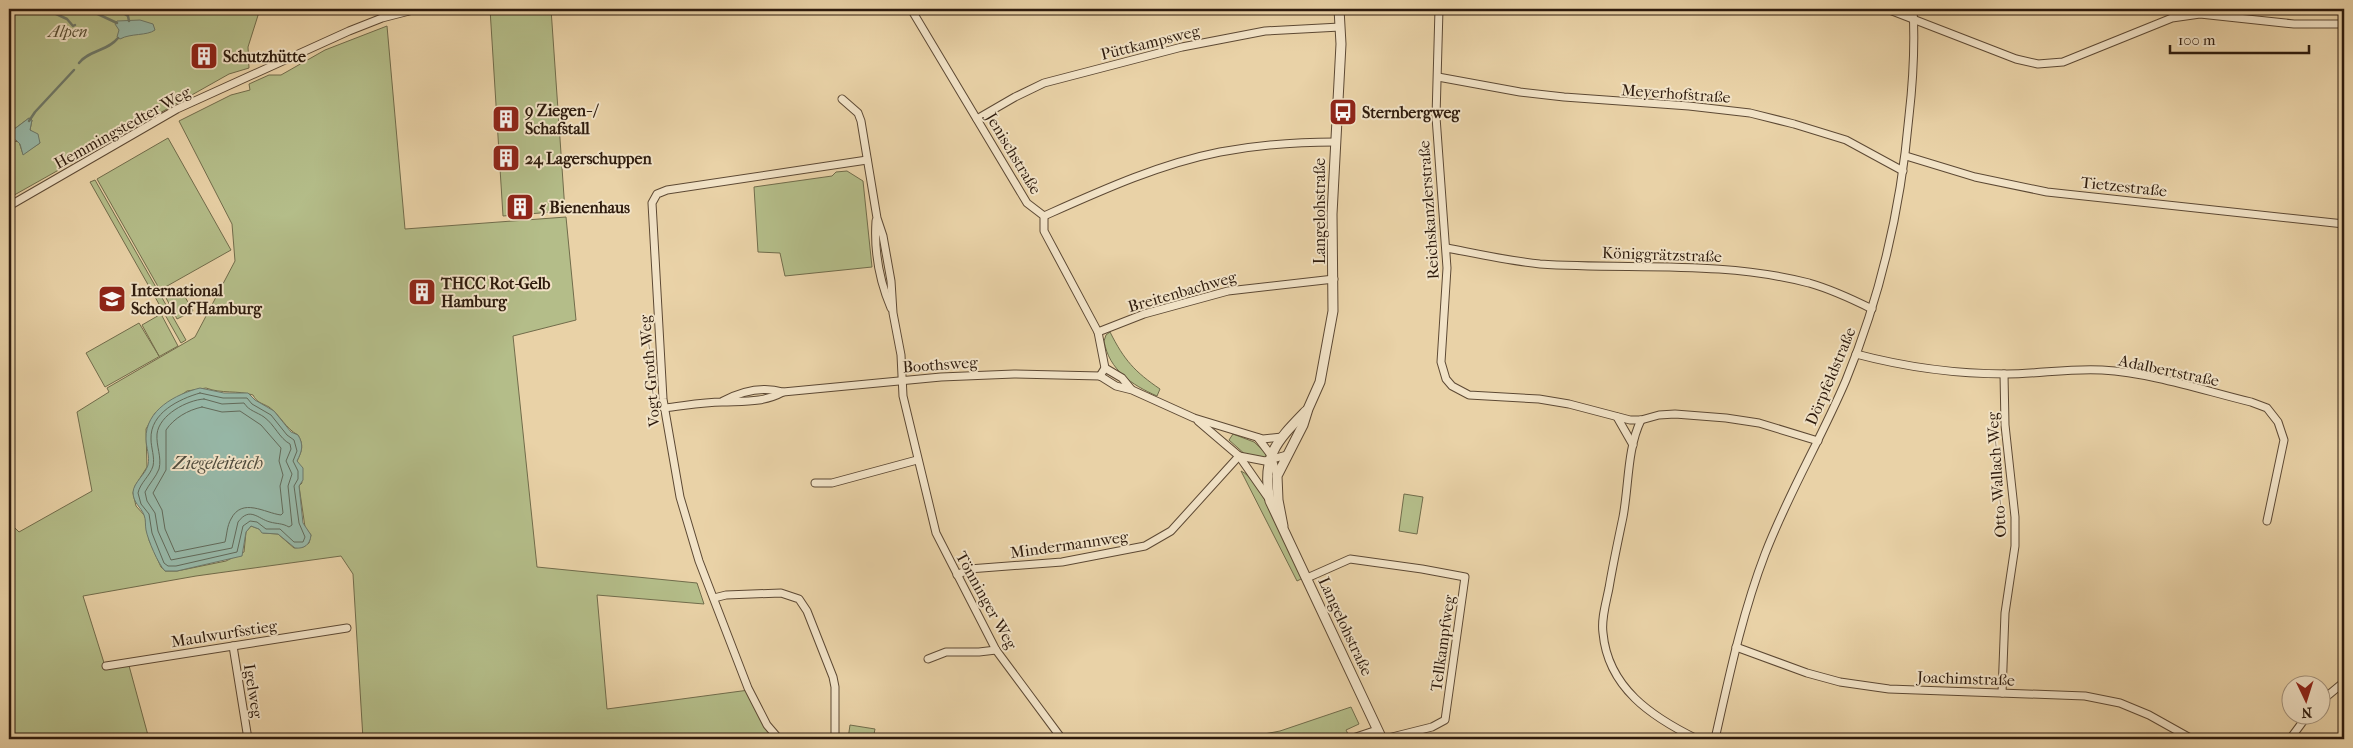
<svg xmlns="http://www.w3.org/2000/svg" width="2353" height="748" viewBox="0 0 2353 748" font-family="'IM FELL French Canon',serif">
	<rect width="100%" height="100%" fill="#e9d2a7"/>
	<filter id="stains"><feTurbulence type="fractalNoise" baseFrequency=".004" numOctaves="4"/><feColorMatrix values="0 0 0 0 .2 0 0 0 0 .09 0 0 0 0 .02 0 0 0 .5 -.17"/></filter>
	<radialGradient id="worn" r=".72"><stop offset=".6" stop-color="#630" stop-opacity="0"/><stop offset="1" stop-color="#630" stop-opacity=".3"/></radialGradient>
	<g fill="#b4bd89" stroke="#716c4b" fill-rule="evenodd">
		<polygon points="9,9 260,9 248,47 249,68 229,74 9,198 9,140 19,142 23,154 40,143 35,134 30,130 32,120 29,118 9,133"/>
		<polygon points="490,9 551,9 565,211 503,216"/>
		<path d="M387,26l18,203 161,-12 10,103 -63,16 24,231 160,16 7,21 -107,-9 10,114 142,-19 31,49h-417l-10,-165 -12,-18 -145,20 -113,20 22,70 23,-4 21,77h-140v-217l10,10 73,-41 -15,-79 32,-20 -2,-4 88,-51 40,-76 -3,-37 -53,-103 52,-26 19,-5 -1,-6 20,-9h12l44,-25zM206,388c16,6 31,2 47,7 4,8 9,8 16,12 11,8 17,22 29,28 6,10 4,16 -1,26l5,22 -3,3 6,41 6,8 -2,8 -6,4 -9,1 -16,-14 -15,-1 -4,-4 -8,-3 -5,6 -2,20 -18,9 -49,10h-12l-4,-4 -12,-27 -4,-24 -9,-10 -3,-13 2,-7 12,-19 -1,-38 9,-16 32,-22z"/>
		<polygon points="168,138 231,250 160,290 97,179"/>
		<polygon points="847,171 863,181 872,267 785,276 780,253 758,252 754,187 832,176 836,172"/>
		<polygon points="95,180 186,340 181,343 90,182"/>
		<polygon points="180,288 193,311 177,319 165,296"/>
		<polygon points="161,314 178,346 105,387 86,353 139,323 159,356 142,325"/>
		<path d="M1110,332c14,28 25,40 50,57l-3,7c-25,-11 -48,-26 -53,-55l2,-6z"/>
		<polygon points="1233,434 1254,442 1266,453 1266,457 1264,459 1247,456 1229,440"/>
		<path d="M1241,471c19,7 52,87 62,107l-6,3z"/>
		<polygon points="1404,494 1423,497 1417,534 1399,531"/>
		<polygon points="1351,707 1359,724 1346,730 1349,736 1339,739 1238,739 1280,731"/>
		<polygon points="850,725 875,729 873,739 848,739"/>
	</g>
	<g fill="#97b8a8" stroke="#6d796a">
		<path d="M140,20l13,4 2,6c-8,6 -24,3 -35,9l-3,-2 2,-7 -4,-6 2,-3z"/>
		<polygon points="29,118 32,120 30,130 38,134 40,143 23,155 20,144 16,140 9,140 9,133"/>
		<path d="M200,388l24,5h24l7,7 19,11 17,21 7,3c6,10 4,16 -1,26l6,7v12l-4,6 4,37 8,12c-1,10 -7,14 -16,13l-17,-14 -16,-1 -3,-4 -8,-3 -5,6 -4,24 -65,15h-12c-7,-7 -17,-31 -19,-41 -1,-5 0,-11 -2,-15 -3,-8 -11,-12 -11,-23 1,-10 12,-17 15,-27 2,-9 -2,-18 -2,-26 -1,-29 30,-45 54,-51z"/>
	</g>
	<g fill="none" stroke-linecap="round" stroke-linejoin="round">
		<g stroke="#626a5a" stroke-width="1">
			<path d="M200,393l23,5h24l5,6 19,11 16,20 7,5 3,11 -4,10 5,10v8l-4,7 5,37 6,14 -2,5h-9l-14,-13h-14l-9,-7 -7,-1 -7,5 -6,26 -61,14h-8l-4,-3 -12,-30 -3,-19 -8,-10 -3,-11c2,-10 12,-17 15,-27 2,-9 -2,-18 -2,-27 -1,-26 28,-40 49,-46z"/>
			<path d="M204,399l18,5 22,-1c5,8 13,9 20,14 11,8 15,21 26,27l1,5 -5,12 6,13 -4,12 4,39 -3,2c-7,-4 -12,-3 -19,-5 -12,-3 -20,-16 -32,0l-6,26 -61,12 -13,-29 -3,-18 -8,-12 -2,-9c4,-8 11,-15 14,-23 3,-12 -3,-23 -2,-35 2,-19 30,-34 47,-35z"/>
			<path d="M202,407l20,5 18,-1 21,14 20,23 -2,13 4,14 -3,11 3,27 -2,2c-16,-2 -39,-18 -50,4 -4,7 -4,15 -6,23l-50,10 -10,-23 -3,-19 -9,-17 13,-23v-40c8,-12 22,-20 36,-23z"/>
		</g>
		<g stroke="#6d796a" stroke-width="2.5">
			<polyline points="87,9 117,23"/>
			<polyline points="118,10 128,16 129,21"/>
			<polyline points="54,13 67,19 73,26 75,25"/>
			<path d="M79,63c10,-13 29,-12 39,-25"/>
			<polyline points="29,121 35,112 74,70"/>
		</g>
		<defs>
			<g id="minor">
				<polyline points="911,9 1027,203 1044,216 1044,231 1098,332 1105,368 1100,376"/>
				<polyline points="1439,9 1436,117 1447,268 1441,362 1446,379 1452,386 1469,395 1539,399 1569,404 1630,420 1641,420 1659,415 1675,414 1726,418 1759,423 1818,441"/>
				<polyline points="1887,9 2016,59 2038,64 2063,62 2172,18 2200,14 2294,24 2344,24"/>
				<polyline points="1438,77 1520,92 1564,97 1689,106 1750,113 1794,124 1846,140 1903,171"/>
				<polyline points="842,99 858,113 861,121 877,218 883,236 891,281 893,313 901,355 903,396 936,533 996,650 1062,739"/>
				<polyline points="977,119 1015,97 1044,83 1182,47 1265,31 1340,27"/>
				<polyline points="1906,156 1975,177 2047,192 2344,224"/>
				<polyline points="9,206 177,109 349,31 382,18 417,9"/>
				<path d="M1044,216c56,-25 115,-52 176,-64 38,-7 76,-10 115,-10"/>
				<path d="M876,221c-2,31 3,59 15,87"/>
				<path d="M1447,248c31,6 62,13 93,16 90,6 181,-4 269,19 21,6 43,16 63,26"/>
				<polyline points="1098,332 1144,314 1228,291 1334,279"/>
				<path d="M1856,354c49,13 100,20 151,20 31,0 64,-6 95,-4 50,3 100,20 149,32l16,6 11,14 6,18 -17,81"/>
				<polyline points="1105,368 1122,378 1131,389"/>
				<polyline points="1100,376 1116,386 1132,390 1194,418 1263,439 1282,437"/>
				<path d="M723,401c19,-10 39,-15 60,-9"/>
				<path d="M664,408c19,-2 39,-6 58,-6 22,-1 41,1 61,-10l158,-15 73,-3 86,2"/>
				<polyline points="1617,417 1633,445"/>
				<path d="M1641,420c-14,29 -12,65 -18,97 -5,24 -10,47 -14,71 -3,15 -8,31 -6,45 5,55 49,84 94,106"/>
				<polyline points="1198,421 1239,456 1269,499"/>
				<polyline points="1258,438 1271,455 1277,476"/>
				<polyline points="1239,456 1265,461 1287,455"/>
				<polyline points="815,483 832,483 917,460"/>
				<polyline points="957,575 969,569 1062,562 1145,546 1171,531 1239,456"/>
				<polyline points="1307,578 1350,559 1422,569 1465,577 1445,720 1432,727 1384,739"/>
				<polyline points="714,598 726,595 781,593 799,599 807,611 833,677 835,687 835,739"/>
				<polyline points="233,646 248,739"/>
				<polyline points="1736,647 1807,673 1840,682 1889,689 2085,696 2120,703 2149,715 2192,739"/>
				<polyline points="928,659 946,652 979,652 996,650"/>
				<polyline points="106,666 347,628"/>
				<polyline points="2002,693 2005,613 2015,546 2015,517 2005,425 2004,374"/>
				<polyline points="2320,702 2344,682"/>
				<polyline points="779,739 767,725 748,688 699,561 680,497 663,399 652,203 657,194 667,190 867,160"/>
				<polyline points="1350,739 1377,730"/>
				<path d="M1715,739c14,-62 27,-125 50,-185 23,-60 56,-115 81,-174 35,-85 55,-173 63,-264 4,-35 6,-72 4,-107"/>
				<polyline points="2290,739 2307,716"/>
			</g>
			<g id="tertiary">
				<path d="M1306,411c-29,30 -45,45 -36,90l112,238"/>
				<polyline points="1283,526 1278,500 1277,476 1303,425 1308,409 1320,382 1333,311 1332,214 1341,44 1339,9"/>
			</g>
		</defs>
		<use href="#minor" stroke="#5d4934" stroke-width="9"/>
		<use href="#tertiary" stroke="#5d4934" stroke-width="11"/>
		<use href="#minor" stroke="#f1e2c6" stroke-width="7"/>
		<use href="#tertiary" stroke="#f1e2c6" stroke-width="9"/>
	</g>
	<defs>
		<symbol id="building-square" viewBox="-11 -11 22 22"><rect x="-9" y="-9" width="18" height="18" rx="4" fill="#8f2418" stroke="#f1e2c6"/><path d="M-4-6H4V6H1V3H-1V6H-4ZM-2.5-4.3h1.7v1.8h-1.7ZM.8-4.3h1.7v1.8H.8ZM-2.5-1h1.7V.8h-1.7ZM.8-1h1.7V.8H.8Z" fill="#fff"/></symbol>
		<symbol id="bus-square" viewBox="-11 -11 22 22"><rect x="-9" y="-9" width="18" height="18" rx="4" fill="#8f2418" stroke="#f1e2c6"/><path d="M-5-6H5V4H4V6H2V4H-2V6H-4V4H-5ZM-3.5-4V0h7V-4ZM-3.5 1.2v1.5H-2V1.2ZM2 1.2v1.5H3.5V1.2Z" fill="#fff"/></symbol>
		<symbol id="school-square" viewBox="-11 -11 22 22"><rect x="-9" y="-9" width="18" height="18" rx="4" fill="#8f2418" stroke="#f1e2c6"/><path d="M0-5L7-2L0 1L-7-2ZM-4 1L0 2.5L4 1V4Q0 6-4 4Z" fill="#fff"/></symbol>
	</defs>
	<g fill-rule="evenodd">
		<use href="#building-square" x="188" y="40" width="32" height="32"/>
		<use href="#bus-square" x="1327" y="96" width="32" height="32"/>
		<use href="#building-square" x="490" y="103" width="32" height="32"/>
		<use href="#building-square" x="490" y="142" width="32" height="32"/>
		<use href="#building-square" x="504" y="191" width="32" height="32"/>
		<use href="#building-square" x="406" y="276" width="32" height="32"/>
		<use href="#school-square" x="96" y="283" width="32" height="32"/>
	</g>
	<g text-anchor="middle" stroke-width="4" stroke-linejoin="round" paint-order="stroke">
		<g font-size="16" font-style="italic" fill="#564c32" stroke="#f1e2c6">
			<text x="68" y="37">Alpen</text>
		</g>
		<g font-size="16" fill="#2e1b0d" stroke="#f1e2c6">
			<text transform="translate(1150 42) rotate(-14)" y="6">Püttkampsweg</text>
			<text transform="translate(1676 93) rotate(4)" y="6">Meyerhofstraße</text>
			<text transform="translate(122 127) rotate(-29)" y="6">Hemmingstedter Weg</text>
			<text transform="translate(1014 153) rotate(59)" y="6">Jenischstraße</text>
			<text transform="translate(2124 186) rotate(6)" y="6">Tietzestraße</text>
			<text transform="translate(1428 210) rotate(-94)" y="6">Reichskanzlerstraße</text>
			<text transform="translate(1319 211) rotate(-90)" y="6">Langelohstraße</text>
			<text transform="translate(1662 254) rotate(2)" y="6">Königgrätzstraße</text>
			<text transform="translate(1182 291) rotate(-16)" y="6">Breitenbachweg</text>
			<text transform="translate(940 364) rotate(-4)" y="6">Boothsweg</text>
			<text transform="translate(2169 370) rotate(12)" y="6">Adalbertstraße</text>
			<text transform="translate(649 371) rotate(-95)" y="6">Vogt-Groth-Weg</text>
			<text transform="translate(1830 376) rotate(-67)" y="6">Dörpfeldstraße</text>
			<text transform="translate(1996 475) rotate(-94)" y="6">Otto-Wallach-Weg</text>
			<text transform="translate(1069 544) rotate(-8)" y="6">Mindermannweg</text>
			<text transform="translate(987 600) rotate(61)" y="6">Tönninger Weg</text>
			<text transform="translate(1346 626) rotate(65)" y="6">Langelohstraße</text>
			<text transform="translate(224 633) rotate(-9)" y="6">Maulwurfsstieg</text>
			<text transform="translate(1442 643) rotate(-82)" y="6">Tellkampfweg</text>
			<text transform="translate(1966 678) rotate(2)" y="6">Joachimstraße</text>
			<text transform="translate(254 691) rotate(81)" y="6">Igelweg</text>
		</g>
		<g font-size="16" font-weight="bold" fill="#2e1b0d" stroke="#f1e2c6" text-anchor="start">
			<text x="223" y="62">Schutzhütte</text>
			<text x="525" y="116">9 Ziegen- /<tspan x="525" dy="18">Schafstall</tspan></text>
			<text x="1362" y="118">Sternbergweg</text>
			<text x="525" y="164">24 Lagerschuppen</text>
			<text x="539" y="213">5 Bienenhaus</text>
			<text x="441" y="289">THCC Rot-Gelb<tspan x="441" dy="18">Hamburg</tspan></text>
			<text x="131" y="296">International<tspan x="131" dy="18">School of Hamburg</tspan></text>
		</g>
		<g font-size="18" font-style="italic" fill="#4e4a3c" stroke="#f1e2c6">
			<text x="218" y="469">Ziegeleiteich</text>
		</g>
	</g>
	<rect width="2353" height="748" fill="none" stroke="#e9d2a7" stroke-width="30"/>
	<rect x="10" y="10" width="2333" height="728" fill="none" stroke="#2e1b0d" stroke-width="2.5"/>
	<rect x="15" y="15" width="2323" height="718" fill="none" stroke="#2e1b0d"/>
	<g transform="translate(2306 700) rotate(176)"><circle r="24" fill="#f1e2c6" stroke="#a3927c"/>
	<path d="M0-4L9 19L0 12L-9 19Z" fill="#8f2418"/>
	<text y="-8" font-size="14" font-weight="bold" text-anchor="middle" fill="#2e1b0d">N</text>
	</g>
	<path d="M2170 45v8h139v-8" fill="none" stroke="#2e1b0d" stroke-width="2.5"/>
	<text x="2178" y="45" font-size="15" fill="#2e1b0d" stroke="#f1e2c6" stroke-width="4" paint-order="stroke">100 m</text>
	<rect width="100%" height="100%" filter="url(#stains)"/>
	<rect width="100%" height="100%" fill="url(#worn)"/>
</svg>
